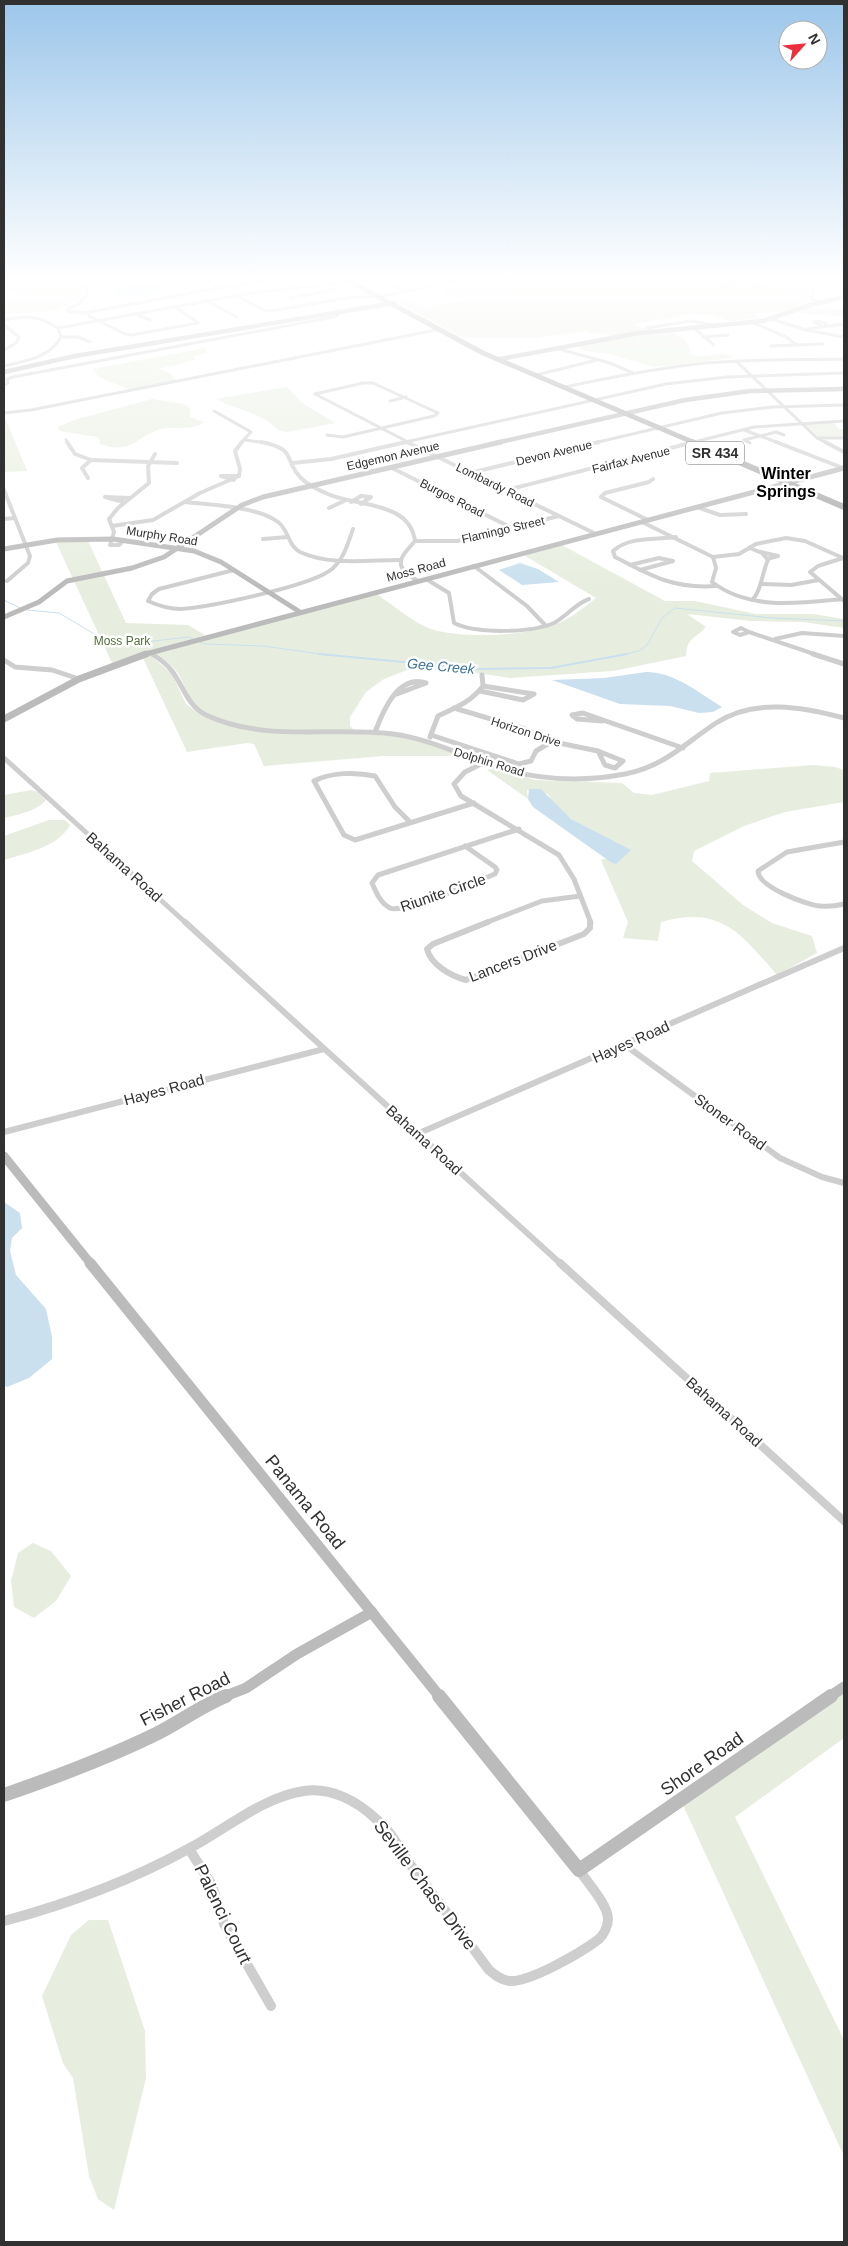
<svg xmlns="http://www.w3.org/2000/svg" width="848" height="2246" viewBox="0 0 848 2246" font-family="Helvetica,sans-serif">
	<rect width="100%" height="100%" fill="#fff"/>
	<g fill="#e7eedf">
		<path d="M4,276c9,0 19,-1 28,1 9,2 15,4 26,4 21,-1 40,-5 62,-5l-34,6 -4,5v10c-24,17 -50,16 -78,16v-9l20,-10 -20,-4z"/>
		<polygon points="410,276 480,276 430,286 410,279"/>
		<path d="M508,276h200l-1,3 16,7 21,-2 5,4 20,3h2l1,-4 -21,-8 -30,-3h69l19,6 3,8 -3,8 -11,7 4,2c-13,5 -32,4 -47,7l5,4 -30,3 -19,-6 -20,-1 -56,10 -1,2 26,4 -51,7v-3l-17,-1 -8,-2 -49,7h-72l-68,-37 9,-1 23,8 36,-8 -24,-10 23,-4 18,-7h16z"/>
		<polygon points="808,308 844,309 844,317 798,313"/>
		<path d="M672,332l13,8 5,9 -1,4c13,7 29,-1 43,2v3l-78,9 -44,-13 -26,-3 -6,-5 64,-12z"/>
		<polygon points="205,348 207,353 194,356 195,360 158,369 170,373 176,381 130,390 99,377 93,369"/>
		<path d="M287,387l14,15 34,21 -47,9 -9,-1c-15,-18 -43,-21 -63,-32z"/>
		<path d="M152,399l32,5 6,5v8l14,5c-10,9 -29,4 -42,7 -25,5 -29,27 -62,15v-4l-3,-3 -37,-6 -2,-4 16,-7z"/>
		<polygon points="4,415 27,471 4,472"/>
		<polygon points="833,422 839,429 844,429 844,437 819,437 803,423"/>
		<polygon points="88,541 126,623 188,625 205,635 112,663 56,542"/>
		<path d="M560,544l105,57h30l61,13h57l31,5v9l-41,-6 -52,-1 -64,-7 19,13c-10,12 -19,9 -20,29l-73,15 -103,7 -26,-4 -60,-5 -17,1 -23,9 -18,13 -16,25v9l5,5c-41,-1 -120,4 -153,-21 -15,-11 -15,-23 -25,-38 -6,-8 -14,-14 -23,-20l222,-58c16,10 38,29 55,35 31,10 92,7 123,-4 14,-5 30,-17 42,-27l-74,-44z"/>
		<polygon points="149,654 172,674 186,704 204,717 243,728 395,736 422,742 456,754 446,756 384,756 264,766 254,744 247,743 187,752 142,656"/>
		<path d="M813,765l22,2 9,3v32l-59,10 -41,14 -50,25 -2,10 51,44 29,18 40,13 5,17 -40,22c-36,-41 -56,-70 -116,-53l-3,19 -35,-3 5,-16 -27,-62 6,-2 5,5 18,-13c-22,-10 -73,-33 -82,-56l-21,-4 1,9 -41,-29 7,-2 41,12 87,3 12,10 18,2 57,-14 1,-8z"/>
		<path d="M31,790l7,2 8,8c-9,11 -29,15 -42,18v-23z"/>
		<path d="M49,820h16l5,5c-12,22 -44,28 -66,35v-24z"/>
		<polygon points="33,1543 51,1551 71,1576 56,1601 34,1618 14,1607 11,1581 18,1553"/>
		<polygon points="844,1693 844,1738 735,1817 844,2040 844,2156 683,1805"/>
		<polygon points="89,1920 108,1920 145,2031 146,2078 114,2210 98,2199 89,2176 73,2078 63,2063 42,1996 71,1935"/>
	</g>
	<g fill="#cae0ee">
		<path d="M708,276c15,0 58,0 65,14 -20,4 -24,-11 -48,-2l-18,-10z"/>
		<polygon points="143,283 151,283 153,286 171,287 139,296 115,295 113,290 123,287 122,286"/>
		<polygon points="520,563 538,569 559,582 522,585 499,570"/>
		<path d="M646,672c29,0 53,21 76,35l-9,5 -14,1 -29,-7 -50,-2 -68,-24 52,-2z"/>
		<polygon points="529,789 541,789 571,819 631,850 616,864 612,863 533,807 528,799"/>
		<polygon points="4,1202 20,1213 22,1228 12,1238 10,1251 16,1275 46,1309 52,1337 52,1359 29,1378 7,1387 4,1385"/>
	</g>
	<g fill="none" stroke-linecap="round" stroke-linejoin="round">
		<g stroke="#cae0ee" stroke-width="1">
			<polyline points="4,600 20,608"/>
			<polyline points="27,610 59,613 108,642 137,643 188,637 204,644 263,646 328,655"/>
			<polyline points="621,655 639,651 647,645 662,618 675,608 772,618 844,621"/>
		</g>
		<polyline stroke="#cae0ee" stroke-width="2" points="319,654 477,669 551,668 627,654"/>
		<g stroke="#cecece" stroke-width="3">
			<polyline points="124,276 86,284 87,295 79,304 68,308 68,311 84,313 218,288"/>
			<polyline points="200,276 218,288 272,280 281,276"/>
			<polyline points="374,276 394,287 403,288"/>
			<polyline points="792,276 810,282 814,290 811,299 824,303"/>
			<polyline points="352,280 377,278"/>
			<polyline points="119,281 136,276"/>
			<polyline points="237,296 264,310 271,311 348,298 376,296"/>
			<polyline points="383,296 482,276"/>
			<polyline points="290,298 334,290"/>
			<polyline points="209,302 237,317"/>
			<polyline points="138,315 150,320"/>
			<polyline points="89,316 125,334 132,335 198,323 176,307"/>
			<polyline points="772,319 806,330 844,337"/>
			<path d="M4,320c21,-5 36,-4 54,8l3,9c-11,21 -36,24 -57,29"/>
			<polyline points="754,323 786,337 797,345"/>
			<polyline points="4,325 19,337 16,343 4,350"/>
			<polyline points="821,326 814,322 819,321 826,324"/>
			<polyline points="58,328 251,293 350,282"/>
			<polyline points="647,328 691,321 718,326"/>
			<polyline points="694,328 714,345"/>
			<polyline points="807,329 844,324"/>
			<polyline points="61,337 78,337 90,342"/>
			<polyline points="703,337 728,335"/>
			<polyline points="771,346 823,344"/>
			<polyline points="555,348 610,363 633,373"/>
			<polyline points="736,361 817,438 827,443"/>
			<polyline points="536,375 597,360"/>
			<polyline points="4,385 8,383 7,379 13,377 334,317 338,315 337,311"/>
			<path d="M565,387c47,-10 93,-19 140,-24 46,-4 93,-3 139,-4"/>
			<polyline points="315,394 410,443"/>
			<polyline points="315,394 363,383 373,383 438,413 434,416 343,437 327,435"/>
			<polyline points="390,401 406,397"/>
			<polyline points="214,411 251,432 241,443"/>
			<polyline points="4,413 31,410 441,329"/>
			<polyline points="744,430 779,443"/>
			<polyline points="818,438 844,438"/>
			<polyline points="66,440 68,443"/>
			<polyline points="245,440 268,443"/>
			<polyline points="401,443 666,384 727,377 844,373"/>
			<polyline points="594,443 722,413 773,407 844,405"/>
			<polyline points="690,443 754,427 844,421"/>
			<polyline points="750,443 744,440 776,432 784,435"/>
		</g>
		<g stroke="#cecece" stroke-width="4">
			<polyline points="67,442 75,454 91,460 177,463"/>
			<path d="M261,442c37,7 22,18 40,36 7,7 17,12 27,16 29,13 82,7 87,47 -17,19 -22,25 3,40"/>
			<polyline points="407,442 596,534"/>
			<polyline points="776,442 843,468"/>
			<polyline points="825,442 844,452"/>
			<polyline points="293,463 331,459 406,442"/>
			<polyline points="392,468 512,528"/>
			<polyline points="470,473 599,442"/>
			<polyline points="88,478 82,468 91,460"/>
			<polyline points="234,480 221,476 239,476"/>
			<polyline points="4,490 30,556 28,563 7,581"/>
			<polyline points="507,490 694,442"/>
			<polyline points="124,502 105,497 130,498"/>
			<path d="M185,502c26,3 71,4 93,20 11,8 10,24 22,30 30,14 68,8 99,8"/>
			<polyline points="351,502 361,496 371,497 361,504"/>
			<polyline points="697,507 720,515 746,514"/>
			<polyline points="329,508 346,500"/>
			<polyline points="4,519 15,518"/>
			<polyline points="648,520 601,497 605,493 649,482 653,479"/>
			<path d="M642,522l71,35 3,11 -4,14c38,29 88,21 132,17"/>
			<polyline points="112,526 153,520 200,493 239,476 240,469 235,451 242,442"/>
			<path d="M676,537c-21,3 -46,-1 -63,14l2,6c36,19 59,32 101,29"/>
			<polyline points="263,539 288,537"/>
			<polyline points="124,540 119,545 110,545 114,532 109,519 118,508 149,483 148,466 155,454"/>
			<polyline points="415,541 457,541 559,516"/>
			<path d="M750,548l12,5 6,7c-6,13 -7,32 -16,40"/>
			<polyline points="761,552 778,556 767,559"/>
			<polyline points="713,557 739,554 756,544 786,538 805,541 843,558"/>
			<polyline points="843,558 818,566 810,572 844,601"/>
			<polyline points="630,565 659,558 673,561 640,570"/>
			<polyline points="474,566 527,606 546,626"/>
			<path d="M234,570l-75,19 -7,5 -4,7c11,5 21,8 33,8 28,-2 131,-23 151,-40 12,-10 16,-26 21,-40"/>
			<path d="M426,579l23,14 5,30c22,11 77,10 100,0 13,-7 21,-19 35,-24"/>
			<polyline points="762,584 791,585 819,580"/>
			<polygon points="741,628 749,632 740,635 733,632"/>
			<polyline points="749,632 817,655"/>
			<polyline points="775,639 802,633 844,636"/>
			<polyline points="150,652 154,655"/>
		</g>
		<g stroke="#cecece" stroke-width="5">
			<path d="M152,654c8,5 15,10 20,17 12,16 15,34 34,44 59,28 125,11 187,19 37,5 69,22 104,33 41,13 86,15 128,7 40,-8 59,-30 91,-51 38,-25 87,-16 128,-5"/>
			<polyline points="813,654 844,664"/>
			<polyline points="4,660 15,667 52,670 79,679"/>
			<polyline points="480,691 523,700 534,694 483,686"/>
			<polyline points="454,708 525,729 549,741 598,751"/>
			<polyline points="602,721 577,719 572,715 583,713 683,748"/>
			<path d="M375,732c8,-21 23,-58 51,-49l-29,11"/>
			<polyline points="431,735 519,764 531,761 536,751 551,742"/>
			<path d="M430,737l8,-21c17,-8 33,-14 45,-30l-1,-11"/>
			<polygon points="598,751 623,761 615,768 605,765"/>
			<polyline points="495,757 465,772 454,784 461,796 559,855 574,879 591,923"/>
			<polyline points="4,758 186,923"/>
			<path d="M410,822l-15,-15 -20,-31c-19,-4 -44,-4 -61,5l30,54 11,5 119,-37"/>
			<path d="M844,842l-57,10 -29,19c0,16 49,34 62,35 9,1 16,0 24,-2"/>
			<path d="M465,846l30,21 2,3 -2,4c-18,7 -91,40 -105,34 -10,-5 -14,-16 -18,-25l6,-8 141,-46"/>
			<polyline points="485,923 542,901 580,896"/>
		</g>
		<g stroke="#cecece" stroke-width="6">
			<polyline points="185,922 561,1264"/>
			<path d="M488,922l-55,22 -6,5c4,16 24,27 39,31l118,-46 6,-6v-6"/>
			<polyline points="625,1045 780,1158 822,1177 844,1183"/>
			<polyline points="4,1132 324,1049"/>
			<polyline points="417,1134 844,948"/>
		</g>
		<polyline stroke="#cecece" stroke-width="8" points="560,1263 844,1521"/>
		<g stroke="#cecece" stroke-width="10">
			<polyline points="189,1849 212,1885 224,1924 271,2006"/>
			<path d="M4,1921c64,-17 128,-41 186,-73 36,-19 73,-51 114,-57 27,-4 53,10 72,28 14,11 24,30 34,45 27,35 53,71 79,106 6,5 12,10 20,11 20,2 73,-29 90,-42 5,-5 9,-13 9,-20 0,-14 -21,-37 -29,-49"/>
		</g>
		<g stroke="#bbb" stroke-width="4.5">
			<polyline points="500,359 639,333 763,321 810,305 844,297"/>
			<polyline points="4,372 75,356 394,303"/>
			<polyline points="496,443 685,400 750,391 844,389"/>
		</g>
		<g stroke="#bbb" stroke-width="5">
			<polyline points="4,549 57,540 113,539 194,551 221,562 300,612"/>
			<polyline points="4,617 39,602 67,581 132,568 164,557 242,505 263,497 501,442"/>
			<polyline points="142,655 844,468"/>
		</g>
		<polyline stroke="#bbb" stroke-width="7" points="4,719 79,679 146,654"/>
		<polyline stroke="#bbb" stroke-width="9" points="4,1156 91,1264"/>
		<g stroke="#bbb" stroke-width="11">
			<polyline points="90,1263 440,1697"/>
			<polyline points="223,1697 246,1688 297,1654 372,1612"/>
			<polyline points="829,1697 844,1687"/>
		</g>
		<g stroke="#bbb" stroke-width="14">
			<polyline points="439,1696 579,1870 831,1696"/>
			<path d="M4,1795c52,-18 103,-37 152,-61 24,-12 45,-28 70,-38"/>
		</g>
		<polyline stroke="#a9a9a9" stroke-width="5" points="340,276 483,353 695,443"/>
		<polyline stroke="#a9a9a9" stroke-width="6" points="692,442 844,507"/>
	</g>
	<linearGradient id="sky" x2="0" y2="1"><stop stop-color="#9cc6ea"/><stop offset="0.47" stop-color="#fff"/><stop offset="1" stop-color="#fff" stop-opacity="0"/></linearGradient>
	<rect width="848" height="591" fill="url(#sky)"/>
	<g text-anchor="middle" stroke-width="5" stroke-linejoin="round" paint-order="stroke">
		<g font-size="12" fill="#313131" stroke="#fff">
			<text transform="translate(554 453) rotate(-13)" y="4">Devon Avenue</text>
			<text transform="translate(393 456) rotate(-13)" y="4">Edgemon Avenue</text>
			<text transform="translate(631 460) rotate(-14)" y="4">Fairfax Avenue</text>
			<text transform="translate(495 485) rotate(26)" y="4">Lombardy Road</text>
			<text transform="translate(452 498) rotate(27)" y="4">Burgos Road</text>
			<text transform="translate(503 530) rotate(-13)" y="4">Flamingo Street</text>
			<text transform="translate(162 536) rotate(9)" y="4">Murphy Road</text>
			<text transform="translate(416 570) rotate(-15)" y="4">Moss Road</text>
			<text transform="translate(526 732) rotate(18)" y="4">Horizon Drive</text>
			<text transform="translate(489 762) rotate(17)" y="4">Dolphin Road</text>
		</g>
		<g font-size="12" fill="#536f3c" stroke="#fff">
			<text x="122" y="645">Moss Park</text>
		</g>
		<rect fill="#fff" stroke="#6f6f6f" stroke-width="1" x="686" y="441.5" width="58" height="23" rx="4"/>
		<g font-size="14" font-weight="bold" fill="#313131">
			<text x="715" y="458">SR 434</text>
		</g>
		<g font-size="14" font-style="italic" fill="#3b7297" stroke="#fff">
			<text transform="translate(441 666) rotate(5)" y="5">Gee Creek</text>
		</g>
		<g font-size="15" fill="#313131" stroke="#fff">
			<text transform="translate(124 867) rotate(42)" y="5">Bahama Road</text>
			<text transform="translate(443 893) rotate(-19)" y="5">Riunite Circle</text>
			<text transform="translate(513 961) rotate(-21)" y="5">Lancers Drive</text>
			<text transform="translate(631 1042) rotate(-24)" y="5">Hayes Road</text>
			<text transform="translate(164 1090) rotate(-15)" y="5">Hayes Road</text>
			<text transform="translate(730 1122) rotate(36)" y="5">Stoner Road</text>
			<text transform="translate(424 1140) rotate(42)" y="5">Bahama Road</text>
			<text transform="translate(724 1412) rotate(42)" y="5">Bahama Road</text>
		</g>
		<g font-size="16" font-weight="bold" fill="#000" stroke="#fff">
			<text x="786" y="479">Winter<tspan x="786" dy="18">Springs</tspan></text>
		</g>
		<g font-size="18" fill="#313131" stroke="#fff">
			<text transform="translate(305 1502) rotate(51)" y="6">Panama Road</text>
			<text transform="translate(185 1699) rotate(-27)" y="6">Fisher Road</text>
			<text transform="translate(702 1764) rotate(-35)" y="6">Shore Road</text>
			<text transform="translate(425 1885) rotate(53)" y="6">Seville Chase Drive</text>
			<text transform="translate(223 1914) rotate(64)" y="6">Palenci Court</text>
		</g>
	</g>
	<rect width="848" height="2246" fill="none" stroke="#313131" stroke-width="10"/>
	<g transform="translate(803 45) rotate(63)"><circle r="24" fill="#ffffff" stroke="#adadad"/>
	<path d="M0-4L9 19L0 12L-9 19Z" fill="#eb2f3c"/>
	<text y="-8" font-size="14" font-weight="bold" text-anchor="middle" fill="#313131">N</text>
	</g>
</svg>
